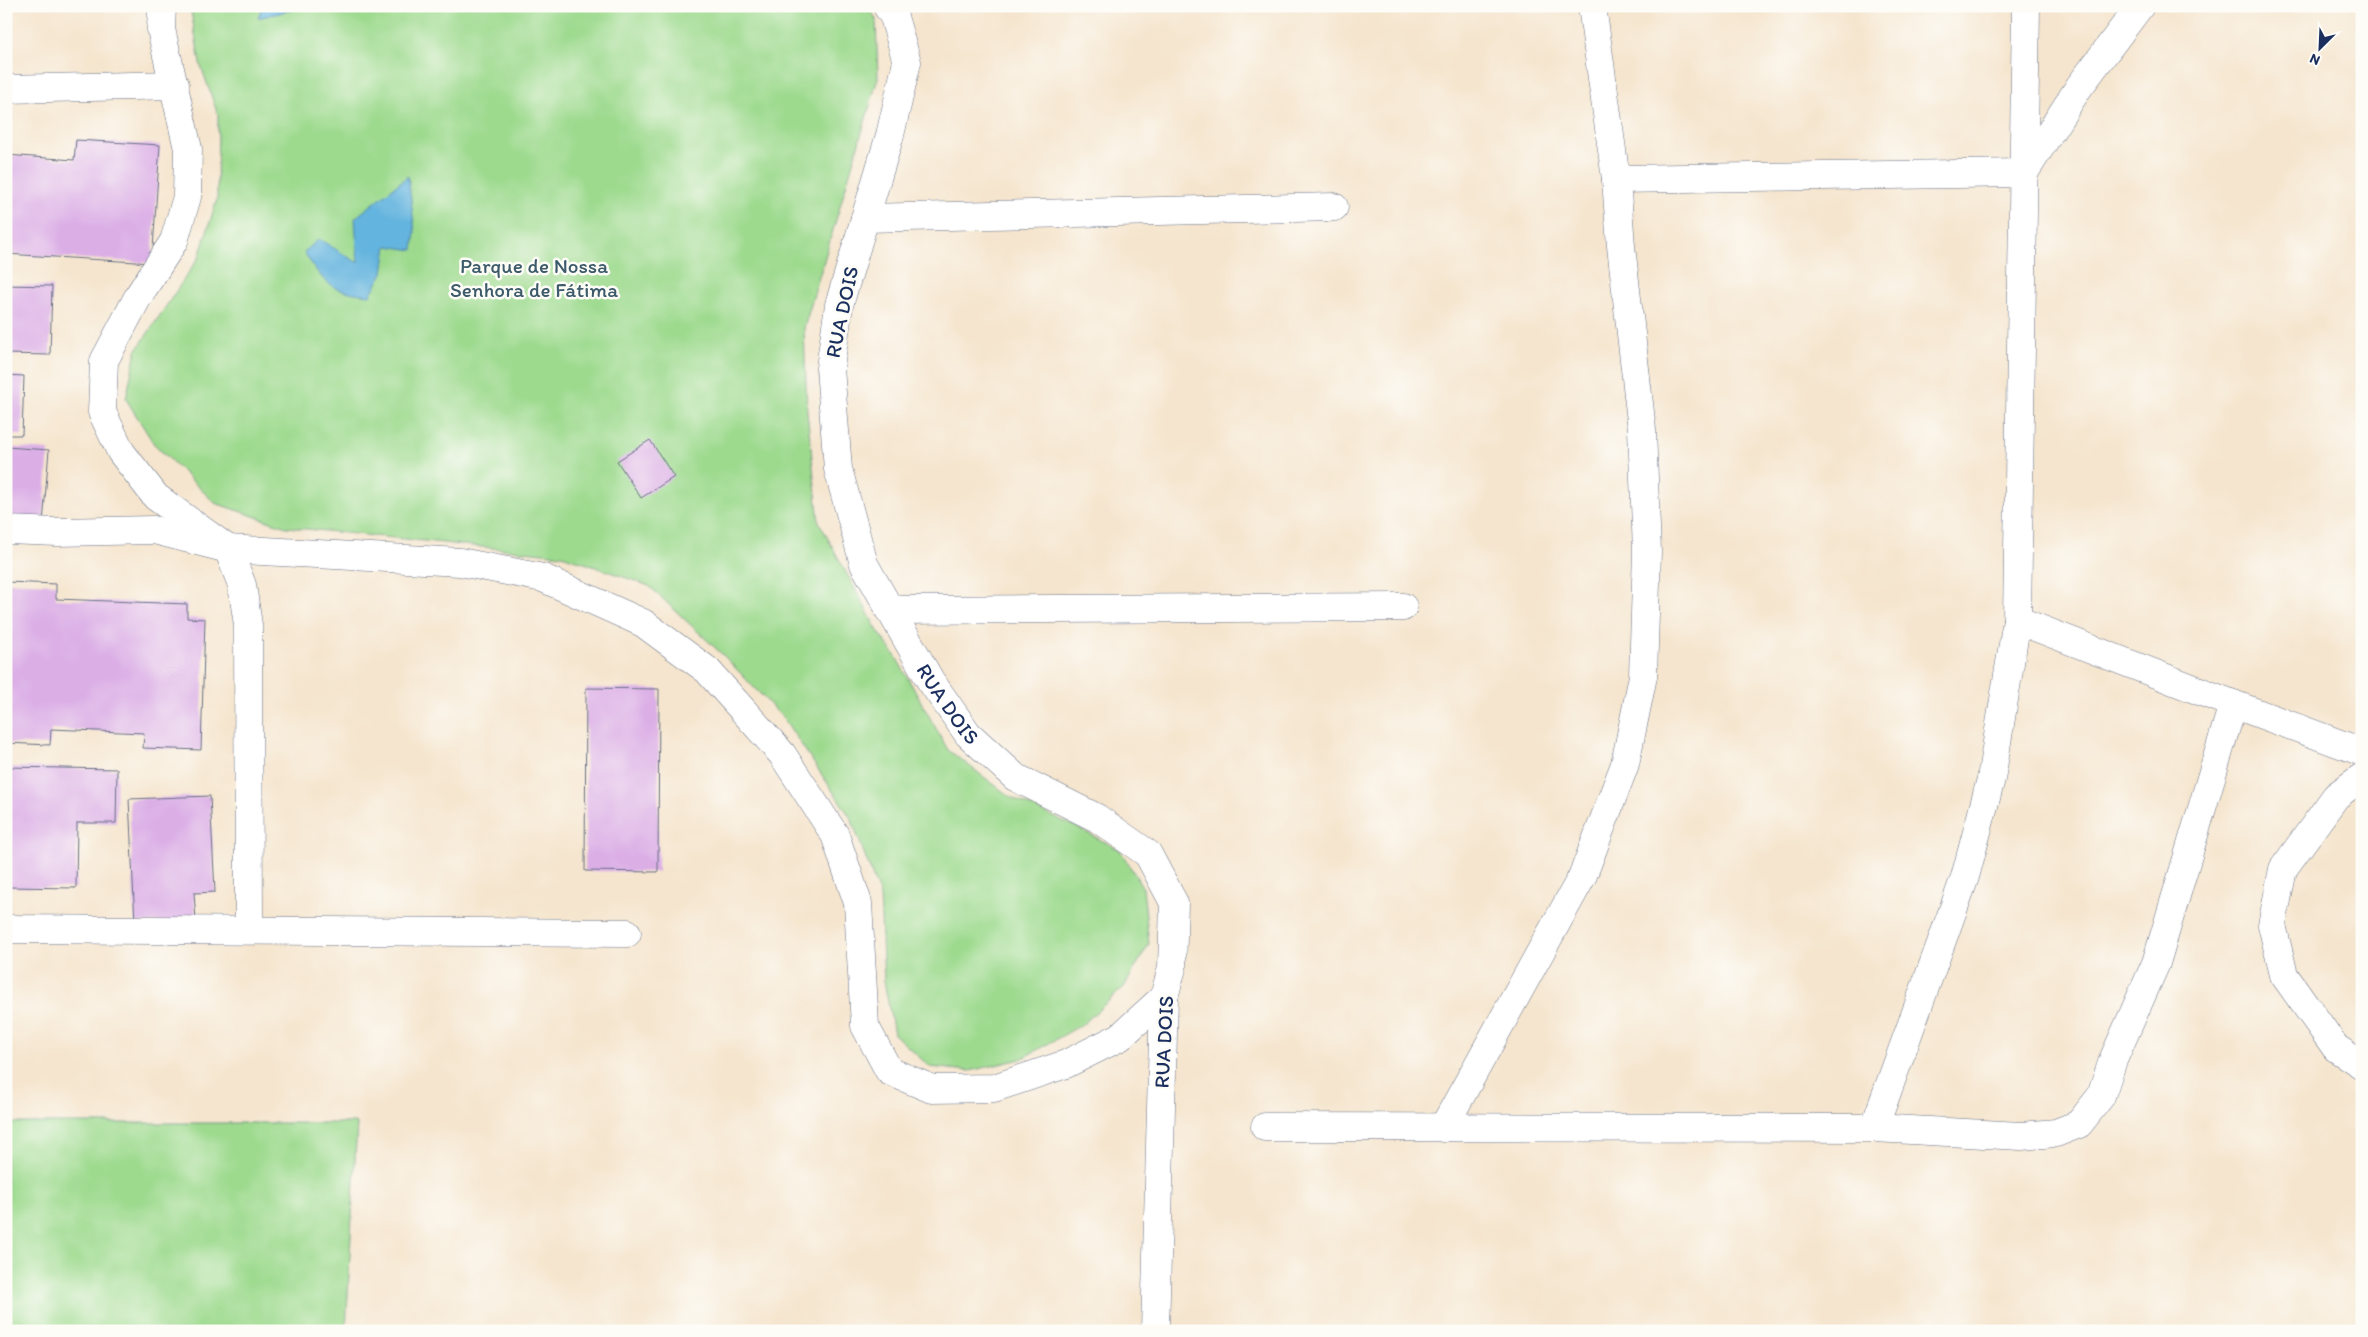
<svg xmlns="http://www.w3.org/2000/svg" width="2368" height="1337" viewBox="0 0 2368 1337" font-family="Itim,sans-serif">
	<rect width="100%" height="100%" fill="#fdfcf7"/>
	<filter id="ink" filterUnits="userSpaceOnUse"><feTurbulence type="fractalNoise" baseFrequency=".02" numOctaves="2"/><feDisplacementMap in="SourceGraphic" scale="10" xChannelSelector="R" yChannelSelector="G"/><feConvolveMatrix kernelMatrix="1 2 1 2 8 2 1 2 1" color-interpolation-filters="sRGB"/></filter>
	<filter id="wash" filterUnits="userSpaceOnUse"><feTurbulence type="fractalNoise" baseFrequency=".0096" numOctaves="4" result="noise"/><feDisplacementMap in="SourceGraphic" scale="20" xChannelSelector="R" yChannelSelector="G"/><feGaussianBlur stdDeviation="1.12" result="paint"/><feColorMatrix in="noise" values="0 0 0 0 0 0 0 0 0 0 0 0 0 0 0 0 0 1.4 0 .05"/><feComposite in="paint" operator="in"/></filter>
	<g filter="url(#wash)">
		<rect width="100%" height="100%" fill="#f5e5ce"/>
		<g fill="#9dda8e" stroke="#5c8476">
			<polygon points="190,6 868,6 876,19 878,78 804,328 807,412 819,522 876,628 896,657 948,750 1012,798 1074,826 1120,850 1143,888 1149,944 1124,987 1083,1024 1021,1059 970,1071 930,1067 894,1034 884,981 880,896 851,818 784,719 724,656 649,586 562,555 286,527 215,503 154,444 126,399 136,351 199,257 217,199 218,115 200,63"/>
			<polygon points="6,1123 357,1123 346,1331 6,1331"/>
		</g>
		<g fill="#63b4de" stroke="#3f729e">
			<polygon points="262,6 309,6 258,18"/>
			<path d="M408,176l7,56 -2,18 -26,-4 -4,27 -13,22c-40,-4 -45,-10 -66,-43l15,-13 39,24 -3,-45z"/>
		</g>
		<g id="blocks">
			<g fill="#dbafe6">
				<polygon points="76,140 160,145 152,263 6,254 6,155 74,160"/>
				<polygon points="6,285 52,286 50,355 6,354"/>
				<polygon points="6,375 24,376 22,435 6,435"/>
				<polygon points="650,440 674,477 641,498 617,461"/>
				<polygon points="6,447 49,450 43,524 6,521"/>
				<polygon points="6,582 56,584 56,599 187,604 187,618 205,619 201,750 143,748 144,733 51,729 50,745 6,743"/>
				<polygon points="586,688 659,689 658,872 585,871"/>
				<polygon points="6,767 117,769 116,823 77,823 76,888 6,887"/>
				<polygon points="210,796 215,892 194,893 196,920 135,923 129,799"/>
			</g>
		</g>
	</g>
	<g filter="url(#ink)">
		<use href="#blocks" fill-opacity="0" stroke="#676f85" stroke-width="1"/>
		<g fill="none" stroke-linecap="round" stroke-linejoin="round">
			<defs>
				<g id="minor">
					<polyline points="162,6 161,29 188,149 187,197 174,241 139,295 104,361 102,412 121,452 156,497 228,549 242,585 248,625 249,929"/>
					<path id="s1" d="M887,6l7,11 13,45 -17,73 -51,170 -9,63 8,101 26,95 66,116 38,54 47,43 82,41 51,36 26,49 -2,65 -8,29 -9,334"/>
					<polyline points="6,89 175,85"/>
					<polyline points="1616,179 2024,173 2079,87 2140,6"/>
					<polyline points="865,218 1334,207"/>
					<polyline points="6,530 58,532 154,530 228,549 460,562 543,578 643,623 707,670 782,754 835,835 858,903 865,1026 889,1071 932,1089 994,1088 1066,1064 1120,1037 1164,997"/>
					<polyline points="889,610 1403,607"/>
					<polyline points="2017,620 2233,704 2362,752"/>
					<polyline points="2362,777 2336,796 2283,869 2272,925 2284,975 2336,1048 2362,1065"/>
					<polyline points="6,929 627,933"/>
					<polyline points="1265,1127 1874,1128 2021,1136 2056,1133 2079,1124 2101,1096 2113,1060 2156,963 2233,704"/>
					<polyline points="1443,1128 1583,875 1625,764 1643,676 1647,551 1642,430 1621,246 1616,179 1592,6"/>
					<polyline points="1874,1128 1965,877 1991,779 2017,620 2026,6"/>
				</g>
			</defs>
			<use href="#minor" stroke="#676f85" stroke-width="29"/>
			<use href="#minor" stroke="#fff" stroke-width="28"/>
		</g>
	</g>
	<g text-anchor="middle" stroke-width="5" stroke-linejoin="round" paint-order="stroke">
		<g font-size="21" fill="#3c5a6a" stroke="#fdfcf7">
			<text x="534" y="273">Parque de Nossa<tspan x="534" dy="24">Senhora de Fátima</tspan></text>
		</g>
		<g font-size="21" fill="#1b2f5e" stroke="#fdfcf7">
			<text transform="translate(842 312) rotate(-78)" y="7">RUA DOIS</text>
			<text dy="7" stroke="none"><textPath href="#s1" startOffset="739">RUA DOIS</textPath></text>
			<text transform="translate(1164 1042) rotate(-87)" y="7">RUA DOIS</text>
		</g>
	</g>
	<rect width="2368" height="1337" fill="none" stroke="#fdfcf7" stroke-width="25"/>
	<g transform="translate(2320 48) rotate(204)" stroke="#fdfcf7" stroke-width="4" paint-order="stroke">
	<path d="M0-4L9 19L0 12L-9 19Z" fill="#1b2f5e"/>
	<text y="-8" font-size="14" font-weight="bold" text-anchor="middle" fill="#1b2f5e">N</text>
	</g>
</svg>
